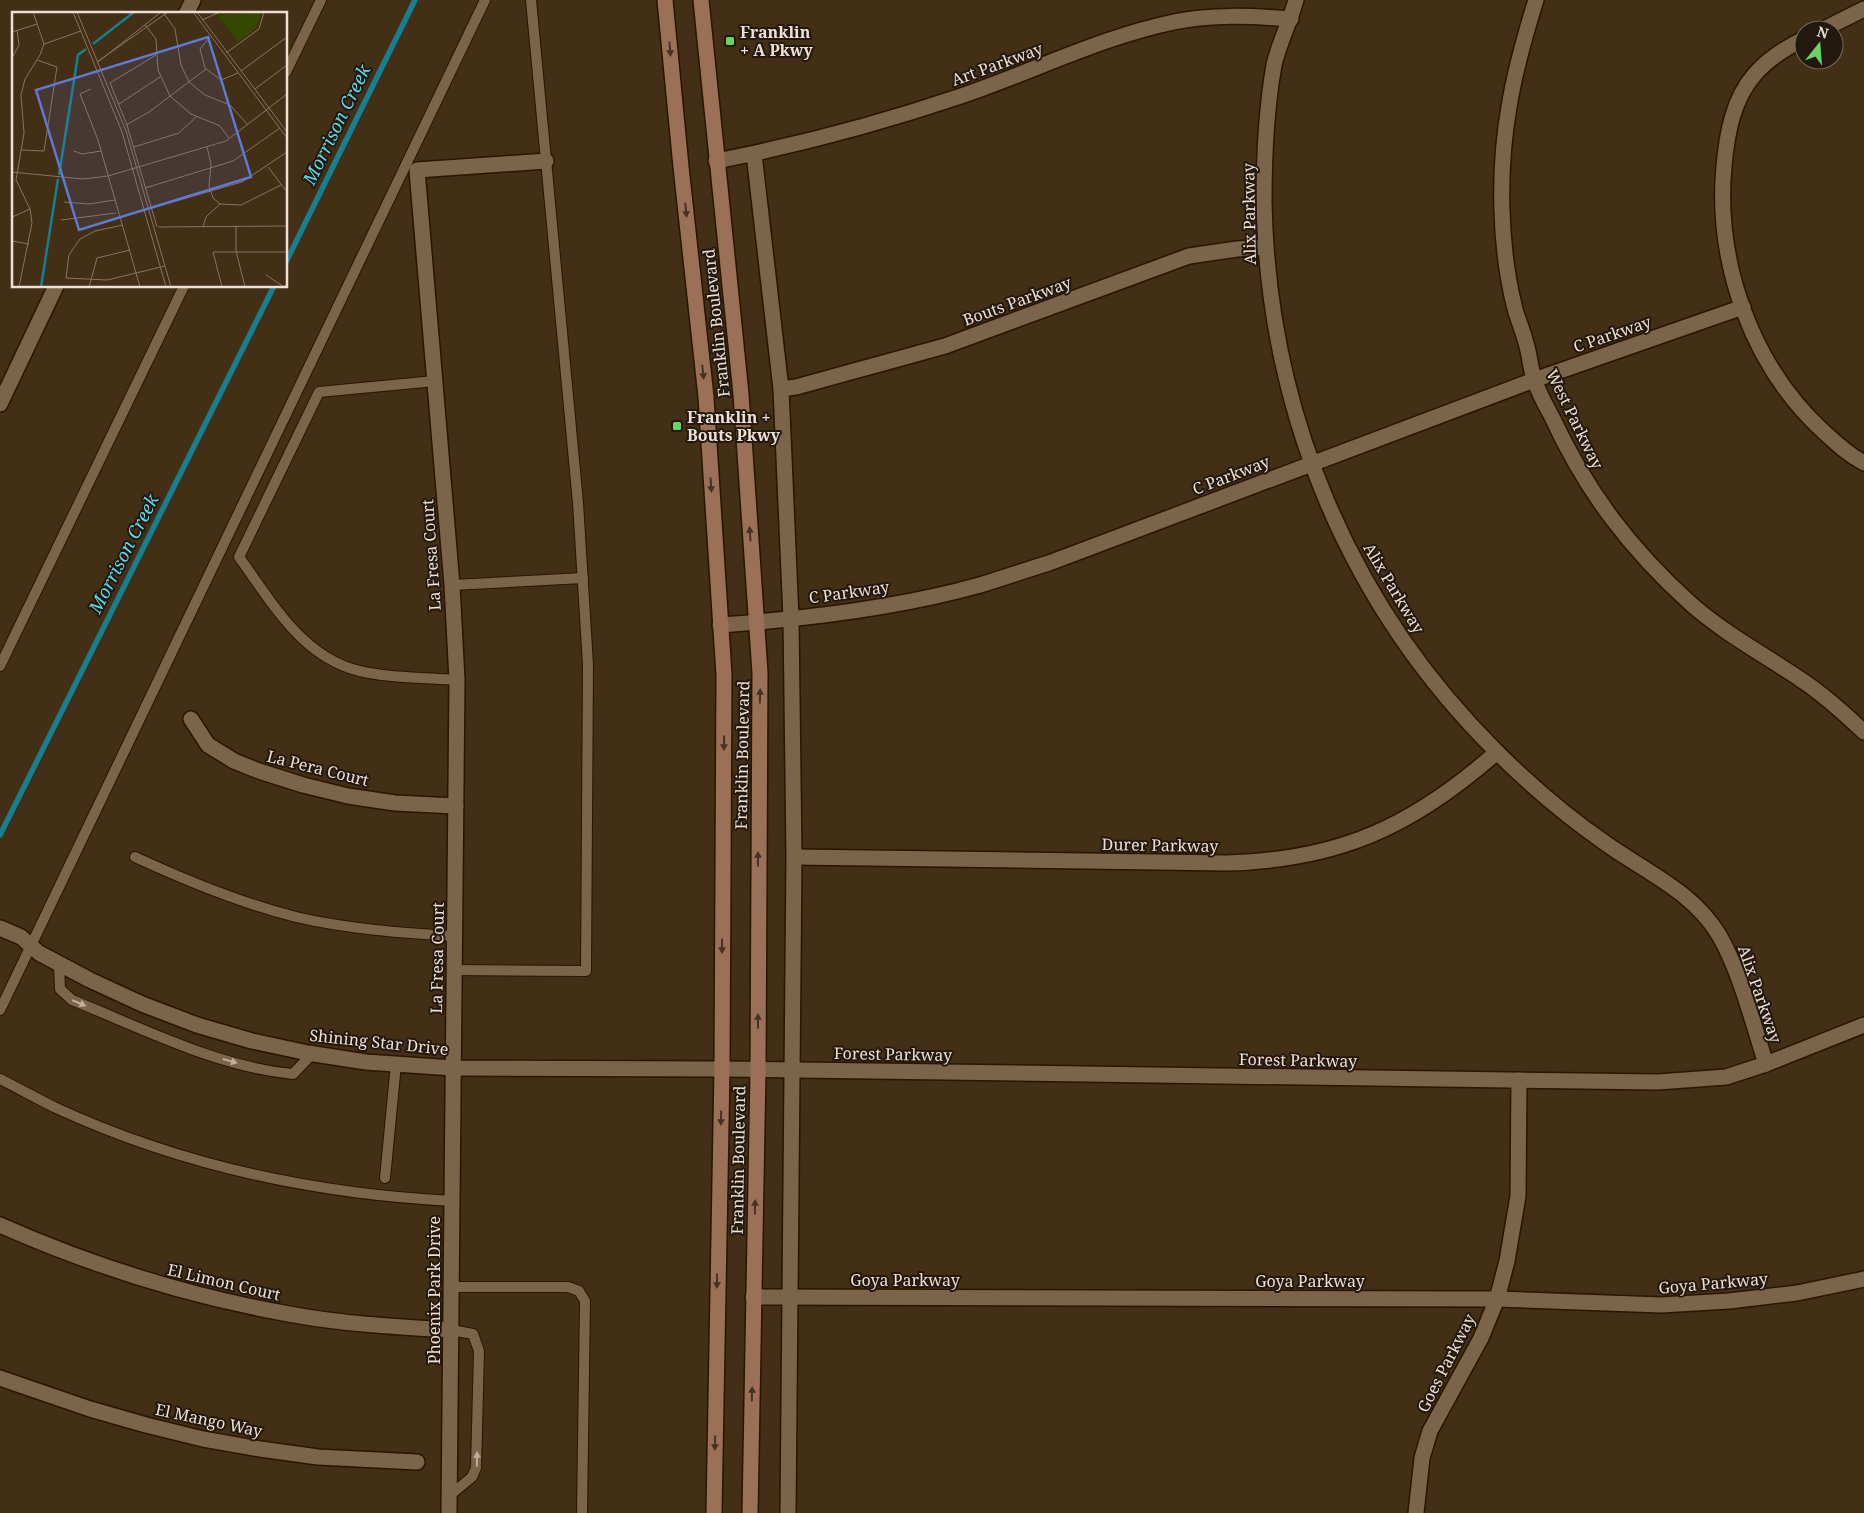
<svg xmlns="http://www.w3.org/2000/svg" width="1864" height="1513" viewBox="0 0 1864 1513" font-family="'Noto Serif',serif">
	<rect width="100%" height="100%" fill="#432e16"/>
	<g fill="none" stroke-linecap="round" stroke-linejoin="round">
		<g stroke="#15808f" stroke-width="5.5">
			<polyline points="286,262 415,0"/>
			<polyline points="0,835 274,286"/>
		</g>
		<defs>
			<g id="lane">
				<polyline points="286,72 321,0"/>
				<path d="M435,381l-116,11 -80,165c35,48 66,106 130,116 28,5 59,5 88,7"/>
				<polyline points="452,585 583,578"/>
				<polyline points="0,666 184,286"/>
				<path d="M135,857c52,24 105,46 161,60 52,12 105,16 159,19"/>
				<path d="M59,964l1,25 12,11c70,28 145,67 221,74l19,-20"/>
				<polyline points="454,970 586,971 588,665 578,503 531,0"/>
				<polyline points="0,1010 485,0"/>
				<path d="M0,1079c18,9 36,19 54,28 125,58 261,87 398,94"/>
				<polyline points="385,1178 396,1064"/>
				<polyline points="451,1287 568,1287 579,1291 585,1301 582,1513"/>
				<polyline points="449,1496 472,1477 476,1468 479,1351 473,1334 451,1330"/>
			</g>
			<g id="street">
				<path d="M1296,0c-6,22 -17,43 -22,65 -8,45 -10,92 -10,137 4,209 85,404 234,551 34,34 71,65 110,92 40,28 85,47 111,90 21,36 34,89 47,129"/>
				<path d="M1536,0c-11,35 -21,70 -27,107 -11,63 -10,139 6,202 3,11 8,22 11,34 4,12 4,26 9,38 4,13 11,25 17,36 34,74 78,132 139,187 33,29 72,50 109,75 23,15 44,34 64,53"/>
				<polyline points="186,14 193,0"/>
				<polyline points="1822,30 1864,9"/>
				<path d="M1804,39c-19,9 -35,19 -49,35 -22,25 -28,59 -31,92 -9,97 28,201 101,267 12,11 24,22 39,30"/>
				<polyline points="754,154 781,389 791,618 794,857 788,1513"/>
				<path d="M716,161c83,-16 165,-38 245,-65 71,-24 140,-59 213,-74 38,-8 79,-6 117,-3"/>
				<polyline points="781,389 796,387 945,346 1189,256 1237,249 1265,247"/>
				<polyline points="0,404 56,286"/>
				<path d="M720,625c85,-6 178,-17 260,-40 23,-7 46,-15 69,-22l485,-183 209,-73"/>
				<polyline points="191,719 208,745 234,761 259,771 303,785 348,796 395,803 456,806"/>
				<path d="M794,857l433,6c113,-3 186,-37 270,-111"/>
				<polyline points="0,928 21,937 39,953 90,980 142,1004 197,1025 252,1041 308,1053 366,1062 453,1068 722,1069 1658,1082 1726,1077 1766,1064 1864,1025"/>
				<path d="M0,1225c95,42 187,71 289,89 53,10 108,13 162,16"/>
				<polyline points="753,1297 1497,1299 1661,1305 1729,1301 1797,1293 1864,1279"/>
				<polyline points="0,1378 90,1409 146,1425 203,1439 260,1449 318,1457 417,1462"/>
				<polyline points="449,1513 457,680 452,585 417,170 546,161"/>
				<polyline points="1416,1513 1422,1458 1430,1431 1481,1338 1497,1299 1507,1261 1518,1196 1519,1080"/>
			</g>
			<g id="secondary">
				<polyline points="665,0 681,167 706,397 724,675 722,1069 714,1513"/>
				<polyline points="701,0 741,394 760,673 758,1070 750,1513"/>
			</g>
		</defs>
		<use href="#lane" stroke="#291500" stroke-width="12"/>
		<use href="#street" stroke="#291500" stroke-width="18"/>
		<use href="#secondary" stroke="#291500" stroke-width="18"/>
		<use href="#lane" stroke="#7c644b" stroke-width="10"/>
		<use href="#street" stroke="#7c644b" stroke-width="15"/>
		<use href="#secondary" stroke="#9a7057" stroke-width="15"/>
	</g>
	<defs><path id="oneway-solid" d="M-6-.8H1V-3.2L6.5 0L1 3.2V.8H-6Z" transform="scale(1.25)"/></defs>
	<g fill="#463224">
		<use href="#oneway-solid" transform="translate(670 49) rotate(85)"/>
		<use href="#oneway-solid" transform="translate(686 210) rotate(84)"/>
		<use href="#oneway-solid" transform="translate(703 372) rotate(84)"/>
		<use href="#oneway-solid" transform="translate(711 485) rotate(86)"/>
		<use href="#oneway-solid" transform="translate(750 534) rotate(-94)"/>
		<use href="#oneway-solid" transform="translate(760 696) rotate(-89)"/>
		<use href="#oneway-solid" transform="translate(724 743) rotate(91)"/>
		<use href="#oneway-solid" transform="translate(758 859) rotate(-90)"/>
		<use href="#oneway-solid" transform="translate(722 946) rotate(90)"/>
		<use href="#oneway-solid" transform="translate(758 1021) rotate(-90)"/>
		<use href="#oneway-solid" transform="translate(721 1118) rotate(91)"/>
		<use href="#oneway-solid" transform="translate(755 1207) rotate(-89)"/>
		<use href="#oneway-solid" transform="translate(717 1281) rotate(91)"/>
		<use href="#oneway-solid" transform="translate(752 1394) rotate(-89)"/>
		<use href="#oneway-solid" transform="translate(715 1443) rotate(91)"/>
	</g>
	<g fill="#c0af9d">
		<use href="#oneway-solid" transform="translate(79 1003) rotate(23)"/>
		<use href="#oneway-solid" transform="translate(230 1061) rotate(16)"/>
		<use href="#oneway-solid" transform="translate(477 1459) rotate(-89)"/>
	</g>
	<g fill="#69d464" stroke="#22180e" stroke-width="2">
		<rect x="725" y="36" width="10" height="10" rx="2.5"/>
		<rect x="672" y="421" width="10" height="10" rx="2.5"/>
	</g>
	<g text-anchor="middle" stroke-width="4" stroke-linejoin="round" paint-order="stroke">
		<g font-size="16" font-weight="bold" fill="#eee1d3" stroke="#22180e" text-anchor="start">
			<text x="740" y="38">Franklin<tspan x="740" dy="18">+ A Pkwy</tspan></text>
			<text x="687" y="423">Franklin +<tspan x="687" dy="18">Bouts Pkwy</tspan></text>
		</g>
		<g font-size="16" fill="#eee1d3" stroke="#22180e">
			<text transform="translate(997 64) rotate(-20)" y="6">Art Parkway</text>
			<text transform="translate(1249 214) rotate(-91)" y="6">Alix Parkway</text>
			<text transform="translate(1017 301) rotate(-20)" y="6">Bouts Parkway</text>
			<text transform="translate(716 323) rotate(-96)" y="6">Franklin Boulevard</text>
			<text transform="translate(1612 334) rotate(-19)" y="6">C Parkway</text>
			<text transform="translate(1575 419) rotate(64)" y="6">West Parkway</text>
			<text transform="translate(1231 475) rotate(-21)" y="6">C Parkway</text>
			<text transform="translate(431 555) rotate(-94)" y="6">La Fresa Court</text>
			<text transform="translate(1394 588) rotate(59)" y="6">Alix Parkway</text>
			<text transform="translate(849 592) rotate(-8)" y="6">C Parkway</text>
			<text transform="translate(742 755) rotate(-89)" y="6">Franklin Boulevard</text>
			<text transform="translate(318 768) rotate(14)" y="6">La Pera Court</text>
			<text transform="translate(1160 845) rotate(1)" y="6">Durer Parkway</text>
			<text transform="translate(437 958) rotate(-89)" y="6">La Fresa Court</text>
			<text transform="translate(1760 994) rotate(71)" y="6">Alix Parkway</text>
			<text transform="translate(379 1042) rotate(6)" y="6">Shining Star Drive</text>
			<text transform="translate(893 1054) rotate(1)" y="6">Forest Parkway</text>
			<text transform="translate(1298 1060) rotate(1)" y="6">Forest Parkway</text>
			<text transform="translate(738 1160) rotate(-89)" y="6">Franklin Boulevard</text>
			<text x="905" y="1286">Goya Parkway</text>
			<text x="1310" y="1287">Goya Parkway</text>
			<text transform="translate(224 1282) rotate(13)" y="6">El Limon Court</text>
			<text transform="translate(1713 1283) rotate(-5)" y="6">Goya Parkway</text>
			<text transform="translate(434 1290) rotate(-90)" y="6">Phoenix Park Drive</text>
			<text transform="translate(1446 1363) rotate(-63)" y="6">Goes Parkway</text>
			<text transform="translate(209 1420) rotate(12)" y="6">El Mango Way</text>
		</g>
		<g font-size="18" font-style="italic" fill="#5bdaee" stroke="#22180e">
			<text transform="translate(337 125) rotate(-64)" y="6">Morrison Creek</text>
			<text transform="translate(124 554) rotate(-63)" y="6">Morrison Creek</text>
		</g>
	</g>
	<g transform="translate(12 12)">
		<rect width="275" height="275" fill="#432e16"/>
		<path d="M249,0l-5,16 -18,14 -21,-27z" fill="#354700"/>
		<path fill="none" stroke="#15808f" stroke-width="2.5" d="M81,32l41,-32M47,163l19,-120 8,-6M29,275l17,-108"/>
		<path fill="none" stroke="#877662" stroke-width="1" d="M61,0l49,120 44,155M65,0l49,119 45,156M151,0l12,17 6,36 8,17 16,13 25,10 17,19M181,0l94,126M185,0l90,120M190,8l18,-8M133,13l11,14 2,31 12,26 21,18 29,12 9,12M0,20l25,-8M198,25l-10,12 5,19 16,12 17,-7M32,32l37,-13M214,41l33,-24 5,-17M0,46l7,-13 -2,-15M85,50l71,-50M86,50l63,-50M229,59l46,-34M98,71l17,42 30,102M98,71l46,-28M79,77l-11,5 18,46 42,147M243,77l32,-24M107,92l41,-27M114,113l23,-13 57,-43M122,135l45,-14 17,-16M195,135l4,17 -2,22 4,12 7,6 21,1 40,-20M10,138l22,1 13,-84 -20,-7M62,139l8,3 19,-3M256,155l19,25M0,160l71,7 25,-3 118,-35 61,-47M133,176l88,-27 47,-33M52,190l25,2 26,-4M140,196l90,-26 45,-30M0,205l18,-8M49,208l55,-7M111,213l-28,6 -15,8 -11,16 -3,23 41,2 58,-14M224,214v25l9,36M146,215l129,-1M191,215l3,-10 14,-13M0,229l17,3M254,263l18,12 3,-3M7,275l13,-64 -2,-14 -14,-29 8,-47 -3,-38 4,-16 15,-24 4,-11 -11,-32M77,275l8,-29 33,-8M210,275l-9,-35h74"/>
		<path fill="#5c7ad6" fill-opacity="0.15" stroke="#5c7ad6" stroke-width="2.5" d="M196,25l43,140 -172,53 -43,-140z"/>
		<rect width="275" height="275" fill="none" stroke="#eee1d3" stroke-width="2.5"/>
	</g>
	<g transform="translate(1819 45) rotate(17)"><circle r="24" fill="#22180e" stroke="#74685d"/>
	<path d="M0-4L9 19L0 12L-9 19Z" fill="#69d464"/>
	<text y="-8" font-size="14" font-weight="bold" text-anchor="middle" fill="#eee1d3">N</text>
	</g>
</svg>
